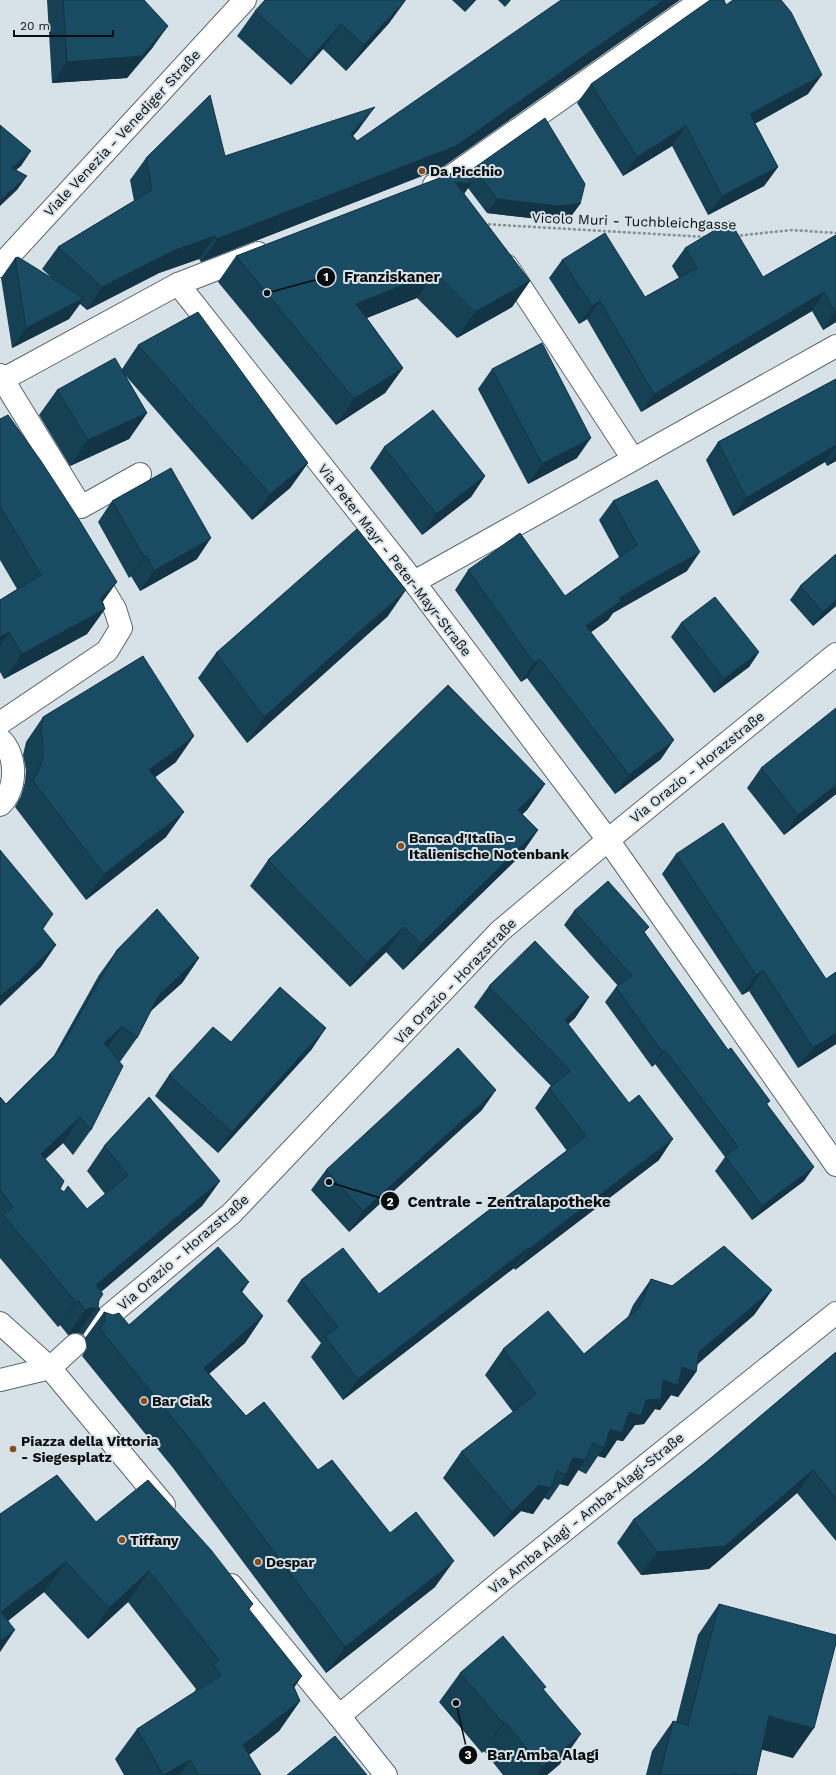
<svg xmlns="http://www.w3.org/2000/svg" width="836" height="1775" viewBox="0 0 836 1775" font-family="'Work Sans',sans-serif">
	<rect width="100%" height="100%" fill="#d7e2e8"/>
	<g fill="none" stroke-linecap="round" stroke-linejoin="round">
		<defs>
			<g id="minor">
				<polyline points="434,185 446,180 702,0"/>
				<polyline points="0,266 245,0"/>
				<polyline points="507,266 633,459"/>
				<polyline points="178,284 414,582 608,840 836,1165"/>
				<polyline points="0,375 81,507 140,474"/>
				<polyline points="0,381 178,284 258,253"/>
				<polyline points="414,582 836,346"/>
				<polyline points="0,723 107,651 121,628 115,609 92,571"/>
				<path d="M0,739c17,15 18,50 0,66"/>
				<polyline points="0,1323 50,1368 164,1505"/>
				<polyline points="93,1329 232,1213 499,932 608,840 836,654"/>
				<polyline points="0,1380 50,1368 75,1345"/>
				<polyline points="231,1585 339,1716 386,1775"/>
				<polyline points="339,1716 505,1578 836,1313"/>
			</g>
		</defs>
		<use href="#minor" stroke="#5d666c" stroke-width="24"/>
		<g stroke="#868e92" stroke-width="2.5" stroke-dasharray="3 2" stroke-linecap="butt">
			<polyline points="483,224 706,237"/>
			<polyline points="735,236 792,230 836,233"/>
		</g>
		<use href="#minor" stroke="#fff" stroke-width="22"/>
	</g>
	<g fill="#164054">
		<polygon points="47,0 144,0 153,47 127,78 52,83"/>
		<polygon points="452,0 476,0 465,12"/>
		<polygon points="498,0 511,0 505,7"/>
		<polygon points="726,5 808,94 755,123 778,167 764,186 708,215 672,146 623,176 577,103 591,84"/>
		<polygon points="255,11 390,22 346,71 323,49 291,85 237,36"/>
		<polygon points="359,129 353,136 357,141 440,169 201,262 199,259 159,273 87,310 80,304 69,319 12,348 1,278 15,258 53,279 42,269 58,247 134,201 130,180 146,158 225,156"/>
		<polygon points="474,168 580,204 569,219 548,220 487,213 468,188 464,194 530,281 512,307 457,338 417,298 367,318 403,368 385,393 336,425 218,282 236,256 467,179"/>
		<polygon points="836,235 836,322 823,330 812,311 641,412 587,319 579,324 549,278 562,260 645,297 679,278 672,266 685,248 763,277"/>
		<polygon points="138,345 308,463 290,488 252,520 125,375 147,413 129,439 70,466 39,415 57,390 122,369"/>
		<polygon points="492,369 577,458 528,484 478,389"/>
		<polygon points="836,379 836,461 827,466 825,462 733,516 706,460 718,442"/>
		<polygon points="0,419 103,603 105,609 87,634 4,679 0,672 0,600 17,589 0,560"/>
		<polygon points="384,447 485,476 471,497 422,535 370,468"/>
		<polygon points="112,501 197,559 140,591 131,576 129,578 98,522"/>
		<polygon points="613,501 687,571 613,613 608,620 591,632 661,759 615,794 527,678 521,682 455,590 468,570 565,596 619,557 599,520"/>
		<polygon points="836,554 836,606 813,626 790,600 800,586"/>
		<polygon points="388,616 247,743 198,678 216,653"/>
		<polygon points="681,623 759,652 749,667 714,693 671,637"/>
		<polygon points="43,717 176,762 155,777 166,837 86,900 15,807 21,796 25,782 26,770 23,755 26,742"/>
		<polygon points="761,768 836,794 784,835 747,788"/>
		<polygon points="545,784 527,810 522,814 538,830 520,856 403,970 386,952 350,987 250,886 268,860"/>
		<polygon points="676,854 826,979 836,972 836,1044 798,1068 749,991 742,995 662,874"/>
		<polygon points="574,911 645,933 728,1050 770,1101 767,1104 804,1181 752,1220 715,1171 725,1157 655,1064 652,1067 605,1002 616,987 618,986 564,925"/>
		<polygon points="117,950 199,958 182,983 150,1011 137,1038 120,1062 91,1130 73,1155 63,1143 45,1159 60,1189 87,1209 105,1194 87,1171 104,1146 220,1181 202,1206 101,1292 99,1300 98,1306 100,1310 83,1335 78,1333 73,1333 68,1335 60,1325 58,1327 0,1258 0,1097 6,1104 52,1059 99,975"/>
		<polygon points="489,986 589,997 575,1018 568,1024 659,1160 515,1270 514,1268 343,1400 311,1357 321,1343 287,1301 301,1280 379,1294 567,1151 535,1108 549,1088 551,1086 474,1007"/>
		<polygon points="231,1042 312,1049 218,1153 155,1096 169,1075"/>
		<polygon points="482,1110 349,1232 311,1190 326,1170"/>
		<polygon points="651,1279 672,1286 772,1290 754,1315 697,1364 696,1372 678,1397 671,1395 660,1410 655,1409 644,1424 635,1425 623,1441 617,1440 605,1458 598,1456 586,1474 578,1470 568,1486 560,1484 549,1500 544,1498 533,1514 521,1511 494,1537 443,1478 461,1452 513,1412 485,1375 503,1349 584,1354 628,1317 633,1305"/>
		<polygon points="242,1292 263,1316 245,1343 209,1374 246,1416 318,1470 390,1533 435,1587 326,1673 173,1468 82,1356 87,1348 85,1338 104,1312 129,1325"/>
		<polygon points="836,1352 836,1541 797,1493 709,1569 641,1575 617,1543 633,1520 705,1463"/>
		<polygon points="0,1514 96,1522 249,1610 294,1688 300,1701 279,1731 249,1755 261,1775 124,1775 115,1759 137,1729 194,1693 196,1689 128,1602 88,1639 44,1592 8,1621 0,1652"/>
		<polygon points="719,1604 793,1758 762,1749 756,1775 646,1775 652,1751 673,1721 676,1722 698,1635"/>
		<polygon points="460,1673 544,1690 560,1764 547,1775 503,1775 484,1751 482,1753 439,1702"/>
	</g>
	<g fill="#123445">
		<polygon points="405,0 406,0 390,22 346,71 364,45"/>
		<polygon points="474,0 476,0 465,12"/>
		<polygon points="664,0 680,0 440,169 201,262 217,239"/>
		<polygon points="341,24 323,49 291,85 309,60"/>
		<polygon points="168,26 153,47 127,78 52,83 67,62"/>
		<polygon points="822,75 808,94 737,134 750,114"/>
		<polygon points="375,107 359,129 335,156 351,134"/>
		<polygon points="686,126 672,146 623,176 637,157"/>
		<polygon points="31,151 21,166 2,182 12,168"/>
		<polygon points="778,167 764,186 708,215 722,196"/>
		<polygon points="27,176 17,190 0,206 0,200"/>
		<polygon points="455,182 471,184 453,209"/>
		<polygon points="497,199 580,204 569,219 548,220 487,213"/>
		<polygon points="215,236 199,259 159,273 87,310 102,287 175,250"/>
		<polygon points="435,272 417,298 339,329 356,304"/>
		<polygon points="530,281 512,307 457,338 475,312"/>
		<polygon points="824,292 812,311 641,412 654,394"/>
		<polygon points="84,298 69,319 12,348 26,328"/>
		<polygon points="600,301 587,319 579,324 592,306"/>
		<polygon points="836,311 836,322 823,330 835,312"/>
		<polygon points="403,368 385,393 336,425 354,399"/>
		<polygon points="147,413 129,439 70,466 88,440"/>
		<polygon points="591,438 577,458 528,484 542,464"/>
		<polygon points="836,445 836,447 825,462 733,516 746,498"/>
		<polygon points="836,453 836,461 827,466"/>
		<polygon points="308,463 290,488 252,520 270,494"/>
		<polygon points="485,476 471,497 422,535 436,514"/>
		<polygon points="211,538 197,559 140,591 154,571"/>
		<polygon points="700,552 687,571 613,613 608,620 573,645 586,626 619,598"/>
		<polygon points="146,555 131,576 129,578 144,557"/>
		<polygon points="117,582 99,607 105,609 87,634 4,679 22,654 101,598"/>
		<polygon points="406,590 388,616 247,743 264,717"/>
		<polygon points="836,600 836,606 813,626 823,612"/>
		<polygon points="9,632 0,646 0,637"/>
		<polygon points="759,652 749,667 714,693 724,679"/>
		<polygon points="540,659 527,678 521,682 534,663"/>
		<polygon points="194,736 176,762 131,795 149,770"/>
		<polygon points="674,740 661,759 615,794 629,775"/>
		<polygon points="545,784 527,810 500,836 518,810"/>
		<polygon points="836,785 836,794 784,835 798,815"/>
		<polygon points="184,812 166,837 86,900 104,874"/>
		<polygon points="538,830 520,856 403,970 421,944"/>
		<polygon points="53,914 38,937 42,928"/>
		<polygon points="404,927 386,952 350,987 367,962"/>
		<polygon points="56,945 41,967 0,1006 0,996"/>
		<polygon points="199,958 182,983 141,1020 159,995"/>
		<polygon points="763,970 749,991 742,995 756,975"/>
		<polygon points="589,997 575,1018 551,1041 565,1020"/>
		<polygon points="123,1026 105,1051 104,1043"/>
		<polygon points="326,1028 312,1049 218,1153 232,1132"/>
		<polygon points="836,1033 836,1044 798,1068 813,1048"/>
		<polygon points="665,1050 655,1064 652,1067 662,1052"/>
		<polygon points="496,1090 482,1110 349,1232 363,1211"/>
		<polygon points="80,1117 63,1143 24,1179 41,1154"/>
		<polygon points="673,1139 659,1160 515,1270 529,1249"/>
		<polygon points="814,1167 804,1181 752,1220 762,1206"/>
		<polygon points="220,1181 202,1206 83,1307 96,1285"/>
		<polygon points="528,1248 514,1268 343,1400 358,1379"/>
		<polygon points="249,1282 231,1308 240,1290"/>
		<polygon points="772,1290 754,1315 691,1370 696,1372 678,1397 671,1395 660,1410 655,1409 644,1424 635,1425 623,1441 617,1440 605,1458 598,1456 604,1448 610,1429 629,1412 663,1380 682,1367"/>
		<polygon points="78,1300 60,1325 58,1327 76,1302"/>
		<polygon points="90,1308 96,1308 78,1333 73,1333 68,1335 85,1310"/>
		<polygon points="263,1316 245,1343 185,1394 204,1368"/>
		<polygon points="573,1458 585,1460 568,1486 560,1484 566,1475"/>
		<polygon points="813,1470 797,1493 709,1569 641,1575 657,1552"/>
		<polygon points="539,1485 551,1488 533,1514 521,1511 494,1537 512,1512"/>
		<polygon points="454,1561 435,1587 326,1673 345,1647"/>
		<polygon points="66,1562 44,1592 0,1627 1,1612"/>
		<polygon points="149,1571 128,1602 88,1639 109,1608"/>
		<polygon points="253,1604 232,1634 248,1608"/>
		<polygon points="15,1630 0,1652 0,1641"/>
		<polygon points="302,1676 281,1707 293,1685"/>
		<polygon points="300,1701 279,1731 223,1775 243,1745"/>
		<polygon points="769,1716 814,1728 793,1758 748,1746"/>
		<polygon points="505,1722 484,1751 482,1753 503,1723"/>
		<polygon points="581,1734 560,1764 547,1775 537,1775 542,1767"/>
		<polygon points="190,1760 179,1775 164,1775"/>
	</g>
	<g fill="#194b62" stroke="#123445">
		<polygon points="63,0 144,0 168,26 142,56 67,62"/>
		<polygon points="265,0 405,0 364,45 341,24 309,60 255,11"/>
		<polygon points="561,0 664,0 456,146 217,239 215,236 175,250 102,287 58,247 152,190 146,158 210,95 225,156 375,107 351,134 357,141"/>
		<polygon points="710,0 724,0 726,5 733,0 781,0 791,12 822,75 750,114 778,167 722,196 686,126 637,157 591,84"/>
		<polygon points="545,118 585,184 580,204 558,206 497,199 474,168"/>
		<polygon points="0,125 31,151 12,168 27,176 0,200"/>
		<polygon points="460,170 471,184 455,182 530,281 475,312 435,272 356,304 403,368 354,399 236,256"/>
		<polygon points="730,221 763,277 836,235 836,311 835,312 824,292 654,394 600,301 592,306 562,260 605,233 645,297 697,268 685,248"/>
		<polygon points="18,257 84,298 26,328 15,258"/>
		<polygon points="198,312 308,463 270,494 138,345"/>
		<polygon points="542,343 591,438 542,464 492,369"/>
		<polygon points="115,358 147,413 88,440 57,390"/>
		<polygon points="836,379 836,445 746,498 718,442"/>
		<polygon points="433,410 485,476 436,514 384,447"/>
		<polygon points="8,415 41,461 78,518 117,582 101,598 105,609 22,654 9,632 0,637 0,600 41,575 0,506 0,419"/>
		<polygon points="171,468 211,538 154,571 146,555 144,557 112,501"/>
		<polygon points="657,480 700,552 619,598 621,601 586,626 674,740 629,775 540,659 534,663 468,570 520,533 565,596 637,545 613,501"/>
		<polygon points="357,529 406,590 264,717 216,653"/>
		<polygon points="836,554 836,600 823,612 800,586"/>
		<polygon points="715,597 759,652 724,679 681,623"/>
		<polygon points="143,656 194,736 149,770 184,812 104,874 33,781 39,770 43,757 43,745 41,730 43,717"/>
		<polygon points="448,685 545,784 518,810 538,830 421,944 404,927 367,962 268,860"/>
		<polygon points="836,708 836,785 798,815 761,768"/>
		<polygon points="723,823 826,979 836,972 836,1033 813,1048 763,970 756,975 676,854"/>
		<polygon points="0,850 53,914 42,928 56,945 18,982 0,996"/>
		<polygon points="608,881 649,927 644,932 728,1050 731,1048 770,1101 766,1103 814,1167 762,1206 725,1156 738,1147 665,1050 662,1052 616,987 632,976 574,911"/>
		<polygon points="157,909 199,958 159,995 137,1038 123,1026 104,1043 123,1066 91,1130 80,1117 41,1154 64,1181 60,1189 64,1192 68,1186 87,1209 128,1175 104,1146 149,1097 220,1181 96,1285 103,1294 99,1300 98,1306 100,1310 96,1308 90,1308 85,1310 78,1300 76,1302 3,1215 13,1207 0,1190 0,1097 6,1104 59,1051 117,950"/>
		<polygon points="535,941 589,997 565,1020 629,1103 639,1095 673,1139 529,1249 528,1248 358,1379 325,1337 338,1327 301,1280 343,1248 379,1294 586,1136 549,1088 570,1071 489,986"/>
		<polygon points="280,987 326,1028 232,1132 169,1075 213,1027 231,1042"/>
		<polygon points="458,1048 496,1090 363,1211 326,1170"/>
		<polygon points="724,1246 772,1290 699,1352 696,1372 682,1367 678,1385 663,1380 661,1399 646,1400 641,1416 629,1412 622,1433 610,1429 604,1448 593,1443 585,1460 573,1458 566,1475 557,1471 551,1488 539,1485 512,1512 461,1452 536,1394 503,1349 548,1311 584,1354 639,1308 651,1279 672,1286"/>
		<polygon points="218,1247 249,1282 240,1290 263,1316 204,1368 246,1416 264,1402 318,1470 332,1460 390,1533 416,1512 454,1561 345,1647 192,1442 100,1329 105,1322 104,1312 113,1315 119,1313 129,1325"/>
		<polygon points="836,1352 836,1499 813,1470 725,1546 657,1552 633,1520 705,1463"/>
		<polygon points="57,1475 96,1522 148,1480 211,1550 253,1604 248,1608 302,1676 293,1685 300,1701 243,1745 261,1775 199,1775 190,1760 164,1775 163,1775 137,1729 221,1675 213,1665 219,1660 149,1571 109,1608 66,1562 1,1612 15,1630 0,1641 0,1514"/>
		<polygon points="719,1604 836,1635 836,1643 814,1728 769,1716 756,1775 738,1775 733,1774 733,1775 660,1775 673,1721 688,1725"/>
		<polygon points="503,1636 546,1687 543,1689 581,1734 542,1767 505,1722 503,1723 460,1673"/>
		<polygon points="335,1736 367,1775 287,1775"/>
	</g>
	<g fill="#8c491a" stroke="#d7e2e8" stroke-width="1.5">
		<circle cx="422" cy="171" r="4"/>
		<circle cx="401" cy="846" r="4"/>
		<circle cx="144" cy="1401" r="4"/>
		<circle cx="13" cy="1449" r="4"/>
		<circle cx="122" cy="1540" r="4"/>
		<circle cx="258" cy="1562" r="4"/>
	</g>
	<g text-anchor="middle" stroke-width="4" stroke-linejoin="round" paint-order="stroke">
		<g font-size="14" fill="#090d0f" stroke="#d7e2e8">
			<text transform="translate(122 133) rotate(-47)" y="5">Viale Venezia - Venediger Straße</text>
			<text transform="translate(634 221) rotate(2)" y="5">Vicolo Muri - Tuchbleichgasse</text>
			<text transform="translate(395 560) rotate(52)" y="5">Via Peter Mayr - Peter-Mayr-Straße</text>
			<text transform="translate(697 767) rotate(-39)" y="5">Via Orazio - Horazstraße</text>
			<text transform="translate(455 981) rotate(-46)" y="5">Via Orazio - Horazstraße</text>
			<text transform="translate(183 1252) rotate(-41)" y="5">Via Orazio - Horazstraße</text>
			<text transform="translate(586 1513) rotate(-39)" y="5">Via Amba Alagi - Amba-Alagi-Straße</text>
		</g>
		<g font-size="14" font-weight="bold" fill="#090d0f" stroke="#d7e2e8" text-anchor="start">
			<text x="430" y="176">Da Picchio</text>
			<text x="409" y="843">Banca d'Italia -<tspan x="409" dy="16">Italienische Notenbank</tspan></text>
			<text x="152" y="1406">Bar Ciak</text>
			<text x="21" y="1446">Piazza della Vittoria<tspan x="21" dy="16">- Siegesplatz</tspan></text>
			<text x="130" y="1545">Tiffany</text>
			<text x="266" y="1567">Despar</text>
		</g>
	</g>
	<path fill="none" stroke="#090d0f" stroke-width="1.5" d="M267 293L326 277M329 1182L390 1201M456 1703L468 1755"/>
	<g fill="#090d0f" stroke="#d7e2e8" stroke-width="1.5">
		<circle cx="267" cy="293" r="4"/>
		<circle cx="329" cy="1182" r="4"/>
		<circle cx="456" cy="1703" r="4"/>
		<circle cx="326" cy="277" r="10"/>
		<circle cx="390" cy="1201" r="10"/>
		<circle cx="468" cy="1755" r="10"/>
	</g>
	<g font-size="12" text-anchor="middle" font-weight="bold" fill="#fff">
		<text x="326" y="281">1</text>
		<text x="390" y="1206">2</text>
		<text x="468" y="1759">3</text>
	</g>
	<g font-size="15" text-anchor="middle" font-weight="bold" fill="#090d0f" stroke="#d7e2e8" stroke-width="4" stroke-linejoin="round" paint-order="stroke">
		<text x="392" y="282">Franziskaner</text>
		<text x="509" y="1207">Centrale - Zentralapotheke</text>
		<text x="543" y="1760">Bar Amba Alagi</text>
	</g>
	<path d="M14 30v6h99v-6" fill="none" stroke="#090d0f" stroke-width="2"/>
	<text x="20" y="30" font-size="12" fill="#090d0f" stroke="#d7e2e8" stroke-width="3" paint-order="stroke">20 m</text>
</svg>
